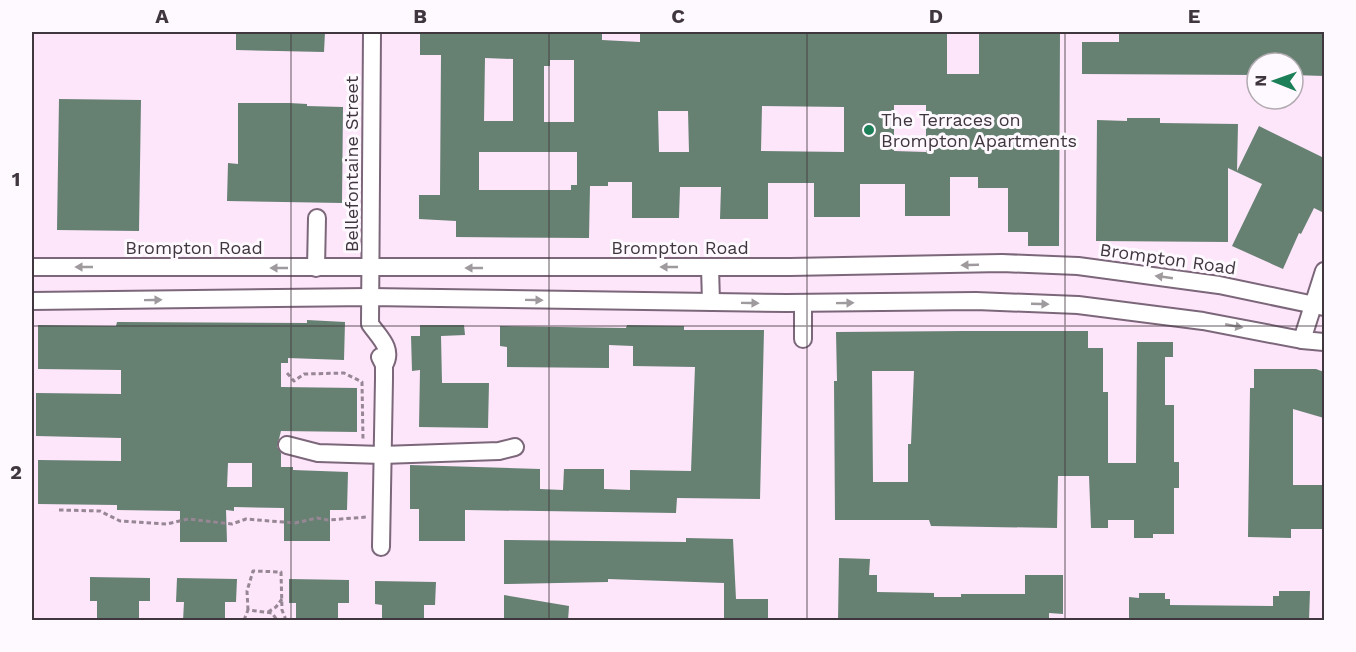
<svg xmlns="http://www.w3.org/2000/svg" width="1356" height="652" viewBox="0 0 1356 652" font-family="'Work Sans',sans-serif">
	<rect width="100%" height="100%" fill="#fde5fa"/>
	<g fill="#668072" fill-rule="evenodd">
		<polygon points="236,32 325,32 324,52 236,50"/>
		<path d="M420,32h182v8l38,2v-10h307v42h32v-42h81l-1,214h-31v-14h-20v-44h-30v-11h-28v39h-45v-32h-45v33h-46v-34h-46v36h-48l1,-32h-41l-1,31h-47v-36h-24v4h-18l-1,52 -133,-1v-16l-37,-2v-24h21l1,-140h-21zM485,58l28,1v62h-29zM550,60h24v62h-30v-56h6zM894,105h32v47l-32,-1zM762,106l82,1v45l-83,-1zM658,111h30l1,41h-30zM479,152h98v33h-6v5h-92z"/>
		<polygon points="1119,32 1324,32 1324,76 1293,75 1293,63 1257,63 1257,75 1082,74 1082,42 1119,42"/>
		<polygon points="59,99 141,100 139,231 57,230"/>
		<polygon points="238,103 289,103 307,104 307,106 343,107 342,203 227,201 228,163 238,164"/>
		<polygon points="1127,118 1160,118 1160,123 1238,124 1237,171 1259,126 1324,158 1324,213 1314,208 1301,234 1299,233 1283,269 1232,246 1262,184 1228,168 1228,242 1096,241 1097,120 1127,121"/>
		<path d="M307,320l38,2 -1,38 -56,-2v5h-7v24l76,1v44l-76,-1 -4,16 4,6v14h12v3l55,2 -1,38h-17v31h-46v-33l-50,-1v4l-8,-1 1,32h-47v-31l-63,-1v-5l-79,-1v-44l83,1v-23l-85,-2v-43l85,1v-24l-83,-1v-44l78,1 1,-4 190,1zM228,463h24v24h-25z"/>
		<polygon points="420,325 464,325 465,335 441,336 442,383 489,383 488,428 419,427 420,370 412,371 411,336 420,336"/>
		<polygon points="627,325 684,326 684,330 764,330 760,499 677,498 676,513 465,510 465,541 419,541 419,509 410,509 410,465 540,469 540,489 563,490 564,469 604,469 604,489 630,490 630,470 691,471 695,367 633,366 633,346 609,345 609,368 507,367 507,347 500,346 500,326 626,328"/>
		<path d="M965,331h123v17h15v44h5v71h28l1,-121h36v15h-8v48h9v57h5v26h-5v46h-21v4h-19v-18h-26v8h-17l-2,-52h-31l-1,52 -126,-2 -2,-6h-94l-1,-139h3l-1,-49zM872,371h42l-3,73h-3v38h-35z"/>
		<polygon points="1254,369 1316,369 1324,372 1324,418 1293,409 1293,485 1324,485 1324,529 1291,529 1291,538 1248,537 1250,388 1254,388"/>
		<polygon points="686,538 733,539 736,599 768,599 768,621 724,621 724,583 608,579 608,582 504,584 504,540 686,542"/>
		<polygon points="839,558 870,559 869,575 877,575 877,592 934,593 934,597 961,597 961,594 1025,594 1025,575 1063,575 1063,614 1049,613 1049,621 838,621"/>
		<polygon points="90,577 150,578 150,601 139,601 139,621 97,621 97,601 90,601"/>
		<polygon points="177,578 237,579 236,602 225,602 225,621 183,621 184,602 176,602"/>
		<polygon points="289,579 349,580 349,603 338,603 338,621 296,621 296,603 289,603"/>
		<polygon points="375,581 436,582 435,605 424,605 424,621 382,621 382,605 375,604"/>
		<polygon points="1279,591 1310,591 1309,621 1129,621 1129,597 1139,598 1139,593 1165,593 1165,599 1170,599 1170,605 1273,606 1273,596 1279,596"/>
		<polygon points="504,595 569,606 568,621 504,621"/>
	</g>
	<g fill="none" stroke-linecap="round" stroke-linejoin="round">
		<defs>
			<g id="minor">
				<path d="M372,32l-2,292c9,13 24,25 14,41"/>
				<polyline points="32,267 790,267 1002,263 1078,266 1219,285 1324,307"/>
				<polyline points="710,267 711,302"/>
				<polyline points="316,268 317,218"/>
				<polyline points="32,301 370,297 787,303 976,301 1078,305 1203,321 1302,340 1324,342"/>
				<polyline points="803,303 803,339"/>
				<polyline points="1302,340 1324,271"/>
				<polyline points="380,357 384,365 384,379 381,547"/>
				<polyline points="287,445 318,453 382,455 499,451 515,447"/>
			</g>
		</defs>
		<use href="#minor" stroke="#7b6779" stroke-width="20"/>
		<g stroke="#978795" stroke-width="3" stroke-dasharray="4.5 3" stroke-linecap="butt">
			<polyline points="287,373 294,381 304,374 344,373 362,382 363,440"/>
			<polyline points="59,510 100,511 120,521 167,524 188,519 232,524 246,519 295,523 317,518 328,520 367,517"/>
			<polyline points="248,610 247,591 253,571 281,572 282,610 286,620"/>
			<polyline points="268,612 276,607 282,599"/>
			<polyline points="244,620 248,610 272,613 277,620"/>
		</g>
		<use href="#minor" stroke="#fff" stroke-width="16"/>
	</g>
	<defs><path id="oneway-solid" d="M-6-.8H1V-3.2L6.5 0L1 3.2V.8H-6Z" transform="scale(1.5)"/></defs>
	<g fill="#9f9a9e">
		<use href="#oneway-solid" transform="translate(970 265) rotate(178)"/>
		<use href="#oneway-solid" transform="translate(84 267) rotate(180)"/>
		<use href="#oneway-solid" transform="translate(669 267) rotate(180)"/>
		<use href="#oneway-solid" transform="translate(279 268) rotate(-180)"/>
		<use href="#oneway-solid" transform="translate(474 268) rotate(180)"/>
		<use href="#oneway-solid" transform="translate(1164 277) rotate(-172)"/>
		<use href="#oneway-solid" transform="translate(153 300) rotate(-1)"/>
		<use href="#oneway-solid" transform="translate(534 300) rotate(1)"/>
		<use href="#oneway-solid" transform="translate(750 303) rotate(1)"/>
		<use href="#oneway-solid" transform="translate(845 303) rotate(-1)"/>
		<use href="#oneway-solid" transform="translate(1040 304) rotate(2)"/>
		<use href="#oneway-solid" transform="translate(1234 326) rotate(11)"/>
	</g>
	<path fill="none" stroke="#3f363e" stroke-width="1.5" stroke-opacity="0.55" d="M291,32v588M549,32v588M807,32v588M1065,32v588M32,326h1292"/>
	<circle fill="#1c7f58" stroke="#fef9fe" stroke-width="2" cx="869" cy="130" r="6"/>
	<g text-anchor="middle" stroke-width="6" stroke-linejoin="round" paint-order="stroke">
		<g font-size="18" fill="#3f363e" stroke="#fef9fe" text-anchor="start">
			<text x="881" y="126">The Terraces on<tspan x="881" dy="21">Brompton Apartments</tspan></text>
		</g>
		<g font-size="18" fill="#3f363e" stroke="#fef9fe">
			<text transform="translate(352 164) rotate(-90)" y="6">Bellefontaine Street</text>
			<text x="194" y="254">Brompton Road</text>
			<text x="680" y="254">Brompton Road</text>
			<text transform="translate(1168 259) rotate(8)" y="6">Brompton Road</text>
		</g>
	</g>
	<rect width="1356" height="652" fill="none" stroke="#fef9fe" stroke-width="66"/>
	<g transform="translate(1275 81) rotate(271)"><circle r="28" fill="#fef9fe" stroke="#b2abb1" stroke-width="1.5"/>
	<path d="M0-4.5L10 22L0 15L-10 22Z" fill="#1c7f58"/>
	<text y="-9" font-size="16" font-weight="bold" text-anchor="middle" fill="#3f363e">N</text>
	</g>
	<rect x="33" y="33" width="1290" height="586" fill="none" stroke="#3f363e" stroke-width="2"/>
	<g font-size="20" text-anchor="middle" font-weight="bold" fill="#3f363e">
		<text x="162" y="23">A</text>
		<text x="420" y="23">B</text>
		<text x="678" y="23">C</text>
		<text x="936" y="23">D</text>
		<text x="1194" y="23">E</text>
		<text x="16" y="186">1</text>
		<text x="16" y="479">2</text>
	</g>
</svg>
